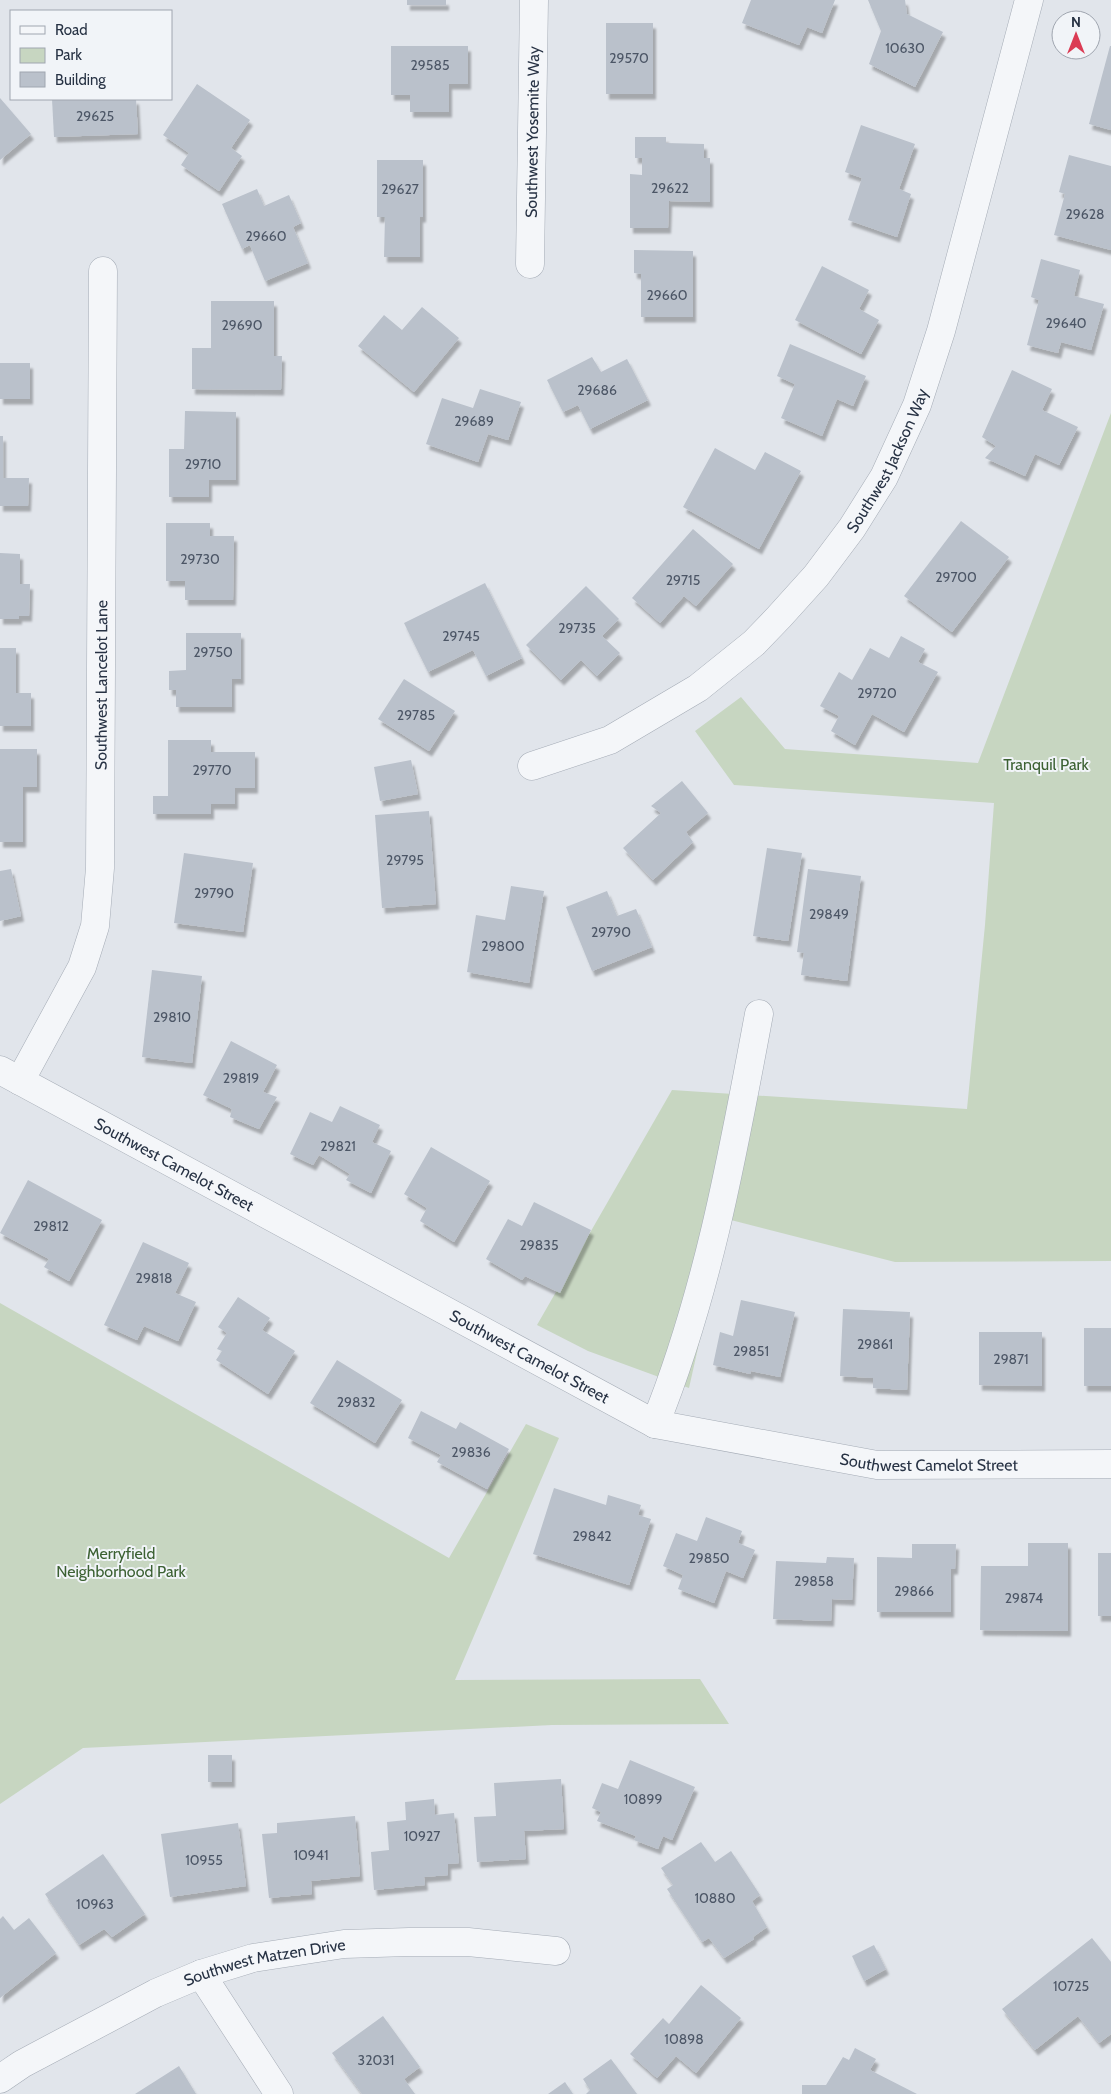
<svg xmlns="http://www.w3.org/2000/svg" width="1111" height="2094" viewBox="0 0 1111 2094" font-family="Cabin,sans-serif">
	<defs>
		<filter id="shadow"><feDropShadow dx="3" dy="5.5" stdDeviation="1" flood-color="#0004"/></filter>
	</defs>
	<rect width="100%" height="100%" fill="#e1e5eb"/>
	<g fill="#c7d6c1">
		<polygon points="1111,413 1111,1261 895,1262 727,1219 689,1388 588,1351 537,1325 672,1090 967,1109 985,925 994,803 734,785 695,731 741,697 785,749 978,763"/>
		<polygon points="0,1303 449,1558 526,1424 559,1438 455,1680 700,1679 729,1724 552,1725 83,1748 0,1804"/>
	</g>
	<g fill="#bac1cb" filter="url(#shadow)">
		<rect x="407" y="0" width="39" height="5"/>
		<polygon points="751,0 835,0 822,33 807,27 799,45 742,23"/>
		<polygon points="868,0 905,0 907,14 943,32 915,87 869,64 881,31"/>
		<rect x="606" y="23" width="47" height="71"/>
		<polygon points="391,46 468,46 468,84 449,84 449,112 410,112 410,95 391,95"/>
		<polygon points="1110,46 1111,46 1111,130 1089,124"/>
		<polygon points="197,84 250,120 231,148 242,156 219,191 181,165 189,153 163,135"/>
		<polygon points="0,98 31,134 0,160"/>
		<polygon points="52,99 136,99 138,134 54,137"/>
		<polygon points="861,125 915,144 899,189 911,194 897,237 848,220 862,178 845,172"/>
		<polygon points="635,137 666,137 666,143 704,144 704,158 710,158 710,202 669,201 668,228 630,228 630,174 642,175 642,158 635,158"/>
		<polygon points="1069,155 1111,166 1111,250 1054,235 1065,194 1059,192"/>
		<polygon points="377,160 423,160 423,217 420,217 420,257 384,257 385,217 377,217"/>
		<polygon points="257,189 264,206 289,195 301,223 293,227 308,263 265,281 250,245 242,249 222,204"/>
		<polygon points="634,250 693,251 693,317 641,317 641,274 634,273"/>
		<polygon points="1041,259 1080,270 1074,296 1104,304 1091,350 1061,342 1058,353 1027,345 1039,300 1031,297"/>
		<polygon points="822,266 869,290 859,309 879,320 861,354 795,320"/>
		<polygon points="211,301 274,301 274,356 282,356 281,390 192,389 192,348 211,348"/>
		<polygon points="422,307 459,338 414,392 358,346 384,315 402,330"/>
		<polygon points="790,344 866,376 853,406 837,399 822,436 781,418 795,384 777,376"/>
		<polygon points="592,357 601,372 627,359 648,400 590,429 578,405 563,412 547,380"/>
		<rect x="0" y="363" width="30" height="36"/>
		<polygon points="1012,370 1052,389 1042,410 1078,427 1059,465 1035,454 1025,476 985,458 996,446 982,437"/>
		<polygon points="480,389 521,402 508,440 488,434 478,462 426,444 442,398 473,408"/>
		<polygon points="185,411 236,412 236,480 209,480 209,497 169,497 169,449 184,449"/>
		<polygon points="0,436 3,436 3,478 29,478 28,506 0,506"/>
		<polygon points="715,448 755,470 765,452 801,471 759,549 683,507"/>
		<polygon points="961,521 1009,557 952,632 904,596"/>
		<polygon points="166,523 210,523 210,536 234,536 233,600 185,600 185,581 166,581"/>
		<polygon points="693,529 733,564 696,606 684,596 660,623 632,598"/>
		<polygon points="0,553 20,554 20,584 30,584 29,616 19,616 19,619 0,619"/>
		<polygon points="485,583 522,658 486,676 473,650 428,672 404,623"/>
		<polygon points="586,586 619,619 602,636 620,653 597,676 581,660 561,680 526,645"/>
		<polygon points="186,633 241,633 241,679 232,679 232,707 176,707 176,690 169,690 169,671 186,670"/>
		<polygon points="901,636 925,649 918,662 938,672 904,732 872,714 855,745 831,731 839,716 820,706 839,672 852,680 870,648 889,658"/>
		<polygon points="0,648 16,648 16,693 31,693 31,726 0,726"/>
		<polygon points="404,679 455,711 429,751 378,719"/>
		<polygon points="168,740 211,740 211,752 255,752 255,788 235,788 235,804 211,804 211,814 153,814 153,796 168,796"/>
		<polygon points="0,749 37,749 37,787 23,787 23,842 0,842"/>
		<polygon points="411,760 418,794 380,801 374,767"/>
		<polygon points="682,781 708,813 686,832 693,842 653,880 623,848 661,813 651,806"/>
		<polygon points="429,811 436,904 382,908 375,815"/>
		<polygon points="767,848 802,853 788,941 753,936"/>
		<polygon points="184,853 253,863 243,932 174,923"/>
		<polygon points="11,869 21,916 0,921 0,871"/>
		<polygon points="808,869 861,876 847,981 801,975 804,953 797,952"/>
		<polygon points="511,886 544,891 529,983 467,972 476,915 505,920"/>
		<polygon points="607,891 617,916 636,909 652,947 592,971 566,907"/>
		<polygon points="152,970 202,976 192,1063 142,1057"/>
		<polygon points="231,1041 277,1065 263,1092 277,1097 259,1129 230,1117 232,1109 203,1095"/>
		<polygon points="340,1106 380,1125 372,1142 391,1151 371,1193 346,1180 350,1174 319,1155 313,1165 290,1154 310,1112 332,1122"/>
		<polygon points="431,1147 490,1181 454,1242 420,1221 427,1208 404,1194"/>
		<polygon points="28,1180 102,1220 69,1281 44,1267 49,1259 0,1233"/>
		<polygon points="534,1202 591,1230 560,1293 525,1276 522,1280 486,1259 508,1219 522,1226"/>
		<polygon points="143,1242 189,1263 175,1293 196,1302 178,1341 144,1326 137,1340 104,1325"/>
		<polygon points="238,1297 270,1318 262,1330 295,1351 268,1394 216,1360 222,1351 217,1349 227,1333 218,1327"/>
		<polygon points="741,1300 795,1312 780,1377 751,1371 750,1374 713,1365 720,1332 733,1336"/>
		<polygon points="843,1309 910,1312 907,1390 873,1388 873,1378 840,1376"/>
		<rect x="1084" y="1328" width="27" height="58"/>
		<polygon points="979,1332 1042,1332 1042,1386 979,1385"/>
		<polygon points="337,1360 402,1400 375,1443 310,1403"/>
		<polygon points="421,1411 456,1429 460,1422 509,1449 487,1489 437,1462 441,1455 408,1438"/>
		<polygon points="554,1488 606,1505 608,1495 641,1505 638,1515 651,1519 629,1585 533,1554"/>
		<polygon points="706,1517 742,1531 738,1543 755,1550 743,1578 726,1571 714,1603 678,1589 683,1575 663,1566 676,1533 697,1541"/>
		<polygon points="1028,1543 1068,1543 1068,1631 980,1630 981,1566 1028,1566"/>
		<polygon points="912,1544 956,1544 955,1569 951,1569 951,1612 877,1612 877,1557 912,1558"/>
		<rect x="1098" y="1553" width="13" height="63"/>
		<polygon points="827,1557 854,1558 852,1600 832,1599 831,1621 773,1619 776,1561 826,1563"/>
		<rect x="208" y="1755" width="24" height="27"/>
		<polygon points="630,1760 695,1787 672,1840 663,1836 658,1849 634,1840 636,1836 597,1821 601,1812 592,1808 602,1783 618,1789"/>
		<polygon points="561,1779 564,1829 524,1831 526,1859 477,1862 474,1817 496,1816 494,1783"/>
		<polygon points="434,1799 435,1815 454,1813 459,1863 448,1864 448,1875 424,1877 425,1885 374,1890 371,1852 389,1850 387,1822 406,1820 405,1802"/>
		<polygon points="355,1816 360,1876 311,1881 312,1894 269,1898 262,1834 277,1833 277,1823"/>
		<polygon points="238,1823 246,1886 170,1897 161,1834"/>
		<polygon points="701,1842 715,1862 731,1851 760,1895 752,1901 767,1927 753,1937 754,1939 724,1958 709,1938 702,1942 667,1889 673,1885 661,1868"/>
		<polygon points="103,1854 145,1914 112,1937 104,1929 79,1945 45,1894"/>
		<polygon points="3,1916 14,1930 29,1918 56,1953 0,1998 0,1919"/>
		<polygon points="1092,1938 1111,1962 1111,2034 1099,2043 1078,2016 1035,2050 1002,2009"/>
		<polygon points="874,1945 886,1969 864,1981 852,1956"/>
		<polygon points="701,1985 741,2018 696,2073 676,2056 657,2078 630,2054 663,2018 669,2024"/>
		<polygon points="383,2016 420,2067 404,2079 415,2094 362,2094 332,2053"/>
		<polygon points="855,2048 876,2059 870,2070 917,2094 802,2094 802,2085 826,2085 843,2057 849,2060"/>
		<polygon points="611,2059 637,2094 586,2094 590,2090 583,2079"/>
		<polygon points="179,2066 196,2094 135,2094"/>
		<polygon points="565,2082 573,2094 548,2094"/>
	</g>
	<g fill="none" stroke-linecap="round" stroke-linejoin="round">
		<defs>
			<g id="minor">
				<path id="s1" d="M530,264l4,-264"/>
				<path id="s2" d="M532,766l78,-26 88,-52 56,-45 25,-26 37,-41 36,-48 32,-51 33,-72 24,-74 88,-331"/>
				<path id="s3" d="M0,1070l655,354 222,41 234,-1"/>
				<path id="s4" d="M20,1081l62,-114 13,-41 5,-58 3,-597"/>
				<path d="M655,1424c53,-131 78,-271 104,-410"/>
				<polyline points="201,1974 279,2094"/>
				<path id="s5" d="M0,2079l22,-15 134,-71 45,-19 52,-16 91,-14 65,-2h59l88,9"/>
			</g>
		</defs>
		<use href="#minor" stroke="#a5acb6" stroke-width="29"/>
		<use href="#minor" stroke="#f4f6f9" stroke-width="28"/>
	</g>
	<g text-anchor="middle" stroke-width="4" stroke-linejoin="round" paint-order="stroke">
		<g font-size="14" fill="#4c5666">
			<text x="905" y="53">10630</text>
			<text x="629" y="63">29570</text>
			<text x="430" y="70">29585</text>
			<text x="95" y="121">29625</text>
			<text x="670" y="193">29622</text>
			<text x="400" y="194">29627</text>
			<text x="1085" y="219">29628</text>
			<text x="266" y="241">29660</text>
			<text x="667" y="300">29660</text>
			<text x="1066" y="328">29640</text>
			<text x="242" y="330">29690</text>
			<text x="597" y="395">29686</text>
			<text x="474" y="426">29689</text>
			<text x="203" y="469">29710</text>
			<text x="200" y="564">29730</text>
			<text x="956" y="582">29700</text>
			<text x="683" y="585">29715</text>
			<text x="577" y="633">29735</text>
			<text x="461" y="641">29745</text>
			<text x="213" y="657">29750</text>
			<text x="877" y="698">29720</text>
			<text x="416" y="720">29785</text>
			<text x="212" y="775">29770</text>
			<text x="405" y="865">29795</text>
			<text x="214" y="898">29790</text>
			<text x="829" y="919">29849</text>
			<text x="611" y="937">29790</text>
			<text x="503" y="951">29800</text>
			<text x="172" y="1022">29810</text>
			<text x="241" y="1083">29819</text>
			<text x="338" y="1151">29821</text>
			<text x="51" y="1231">29812</text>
			<text x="539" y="1250">29835</text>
			<text x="154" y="1283">29818</text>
			<text x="875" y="1349">29861</text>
			<text x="751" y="1356">29851</text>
			<text x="1011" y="1364">29871</text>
			<text x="356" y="1407">29832</text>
			<text x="471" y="1457">29836</text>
			<text x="592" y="1541">29842</text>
			<text x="709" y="1563">29850</text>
			<text x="814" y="1586">29858</text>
			<text x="914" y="1596">29866</text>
			<text x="1024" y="1603">29874</text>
			<text x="643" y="1804">10899</text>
			<text x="422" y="1841">10927</text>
			<text x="311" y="1860">10941</text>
			<text x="204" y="1865">10955</text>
			<text x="715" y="1903">10880</text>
			<text x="95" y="1909">10963</text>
			<text x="1071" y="1991">10725</text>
			<text x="684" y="2044">10898</text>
			<text x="376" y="2065">32031</text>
		</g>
		<g font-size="16" fill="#273244" stroke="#f1f4f8">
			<text dy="6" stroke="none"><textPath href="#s1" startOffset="132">Southwest Yosemite Way</textPath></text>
			<text dy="6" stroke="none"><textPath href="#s2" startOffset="484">Southwest Jackson Way</textPath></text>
			<text dy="6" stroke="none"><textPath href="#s4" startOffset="414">Southwest Lancelot Lane</textPath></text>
			<text dy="6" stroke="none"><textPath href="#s3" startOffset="198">Southwest Camelot Street</textPath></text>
			<text dy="6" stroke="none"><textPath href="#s3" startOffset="602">Southwest Camelot Street</textPath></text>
			<text dy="6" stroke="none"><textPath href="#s3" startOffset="1022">Southwest Camelot Street</textPath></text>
			<text dy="6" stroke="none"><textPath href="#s5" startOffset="292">Southwest Matzen Drive</textPath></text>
		</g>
		<g font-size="16" fill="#3c6133" stroke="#f1f4f8">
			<text x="1046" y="770">Tranquil Park</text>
			<text x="121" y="1559">Merryfield<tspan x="121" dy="18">Neighborhood Park</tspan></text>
		</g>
	</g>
	<rect x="10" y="10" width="162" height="90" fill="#f1f4f8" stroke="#a0a6b0"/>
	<rect x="20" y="26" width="25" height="8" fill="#f4f6f9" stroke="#a0a6b0"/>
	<text x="55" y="35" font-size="15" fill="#273244">Road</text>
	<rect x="20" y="48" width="25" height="15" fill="#c7d6c1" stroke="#a0a6b0"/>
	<text x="55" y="60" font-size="15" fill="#273244">Park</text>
	<rect x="20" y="72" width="25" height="15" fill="#bac1cb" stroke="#a0a6b0"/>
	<text x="55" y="85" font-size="15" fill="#273244">Building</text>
	<g transform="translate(1076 35)"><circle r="24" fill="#f1f4f8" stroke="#a0a6b0"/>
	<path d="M0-4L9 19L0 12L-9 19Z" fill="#db3b54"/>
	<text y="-8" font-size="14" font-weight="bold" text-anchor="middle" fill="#273244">N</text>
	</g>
</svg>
